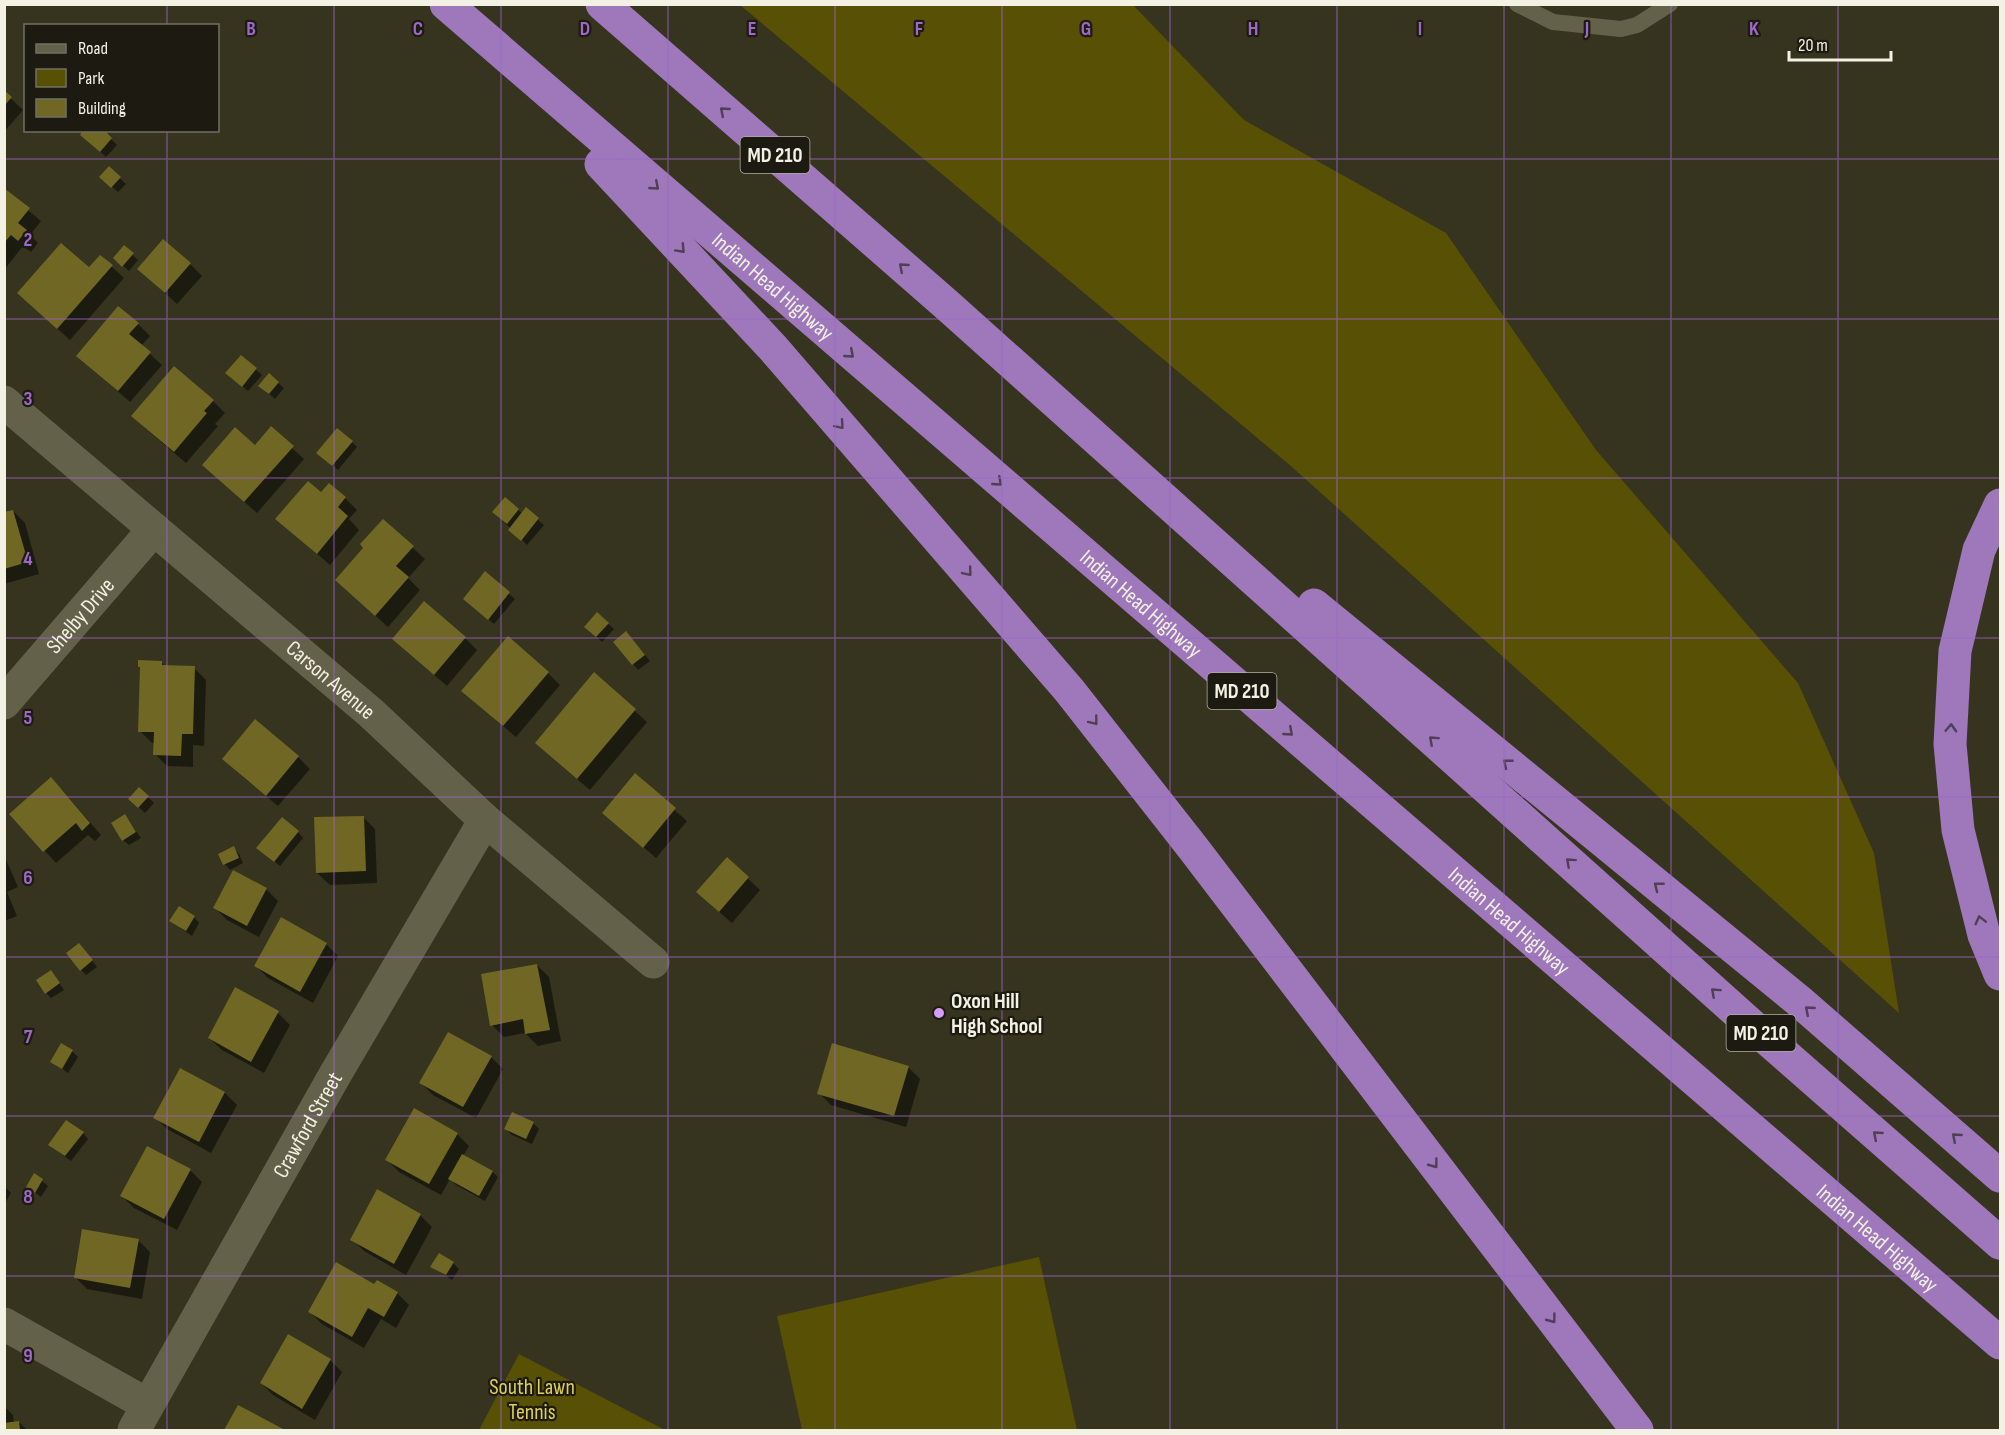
<svg xmlns="http://www.w3.org/2000/svg" width="2005" height="1435" viewBox="0 0 2005 1435" font-family="'Sofia Sans Condensed',sans-serif">
	<rect width="100%" height="100%" fill="#36331e"/>
	<g fill="#585005">
		<polygon points="740,5 1133,5 1244,120 1446,233 1596,450 1798,683 1874,853 1899,1013 1292,467"/>
		<polygon points="1039,1257 1077,1430 802,1430 777,1316"/>
		<polygon points="519,1354 665,1430 479,1430"/>
	</g>
	<g fill="#0007">
		<polygon points="4,92 23,110 4,132"/>
		<polygon points="102,130 117,145 106,157 87,140"/>
		<polygon points="109,168 126,184 118,192 107,182"/>
		<polygon points="4,190 41,221 30,235 38,243 31,252 23,246 4,270"/>
		<polygon points="124,247 138,260 129,271 120,263"/>
		<polygon points="101,257 124,278 70,340 31,305 90,269"/>
		<polygon points="190,264 202,276 177,304 139,269"/>
		<polygon points="138,324 150,336 141,346 162,365 130,402 78,356"/>
		<polygon points="241,357 262,375 248,391 233,378"/>
		<polygon points="278,383 284,388 275,399 266,391"/>
		<polygon points="213,401 225,413 215,424 218,426 186,463 145,428"/>
		<polygon points="352,442 357,447 338,470 324,458"/>
		<polygon points="255,447 292,448 304,459 257,513 216,477"/>
		<polygon points="321,494 345,498 357,510 349,519 359,530 330,565 277,519"/>
		<polygon points="505,499 523,514 526,510 544,525 527,545 500,518"/>
		<polygon points="13,511 25,523 39,574 4,584 4,514"/>
		<polygon points="383,521 425,559 408,578 420,590 388,627 349,592 365,548"/>
		<polygon points="486,574 515,599 494,624 470,604"/>
		<polygon points="597,614 614,629 602,642 591,632"/>
		<polygon points="465,638 477,650 447,686 406,651"/>
		<polygon points="631,638 650,661 638,670 633,664"/>
		<polygon points="161,662 166,667 194,668 206,680 204,746 193,745 193,767 167,766 155,754 155,743 152,743 140,731 142,669 139,667"/>
		<polygon points="548,673 560,685 516,737 475,702"/>
		<polygon points="594,674 647,722 590,790 549,755"/>
		<polygon points="298,757 310,769 278,806 236,771"/>
		<polygon points="635,775 687,821 656,858 604,813"/>
		<polygon points="140,789 154,803 145,813 130,799"/>
		<polygon points="63,791 101,835 95,841 88,835 56,863 11,814"/>
		<polygon points="125,816 141,838 129,845 123,840"/>
		<polygon points="363,817 375,829 377,883 330,885 317,873"/>
		<polygon points="298,832 303,838 280,866 264,853"/>
		<polygon points="233,848 239,854 243,863 230,870 225,864"/>
		<polygon points="4,855 18,887 7,892 17,916 4,921"/>
		<polygon points="727,859 760,890 732,923 710,904"/>
		<polygon points="266,889 278,901 259,937 227,920 215,908"/>
		<polygon points="194,917 199,923 192,936 171,921"/>
		<polygon points="326,944 338,956 313,1003 268,978 256,966"/>
		<polygon points="84,950 97,967 86,975 81,970"/>
		<polygon points="537,965 549,977 561,1041 538,1046 525,1033 504,1037 492,1025"/>
		<polygon points="56,978 64,990 51,998 46,993"/>
		<polygon points="278,1013 290,1025 264,1073 222,1050 209,1038"/>
		<polygon points="72,1051 78,1057 68,1073 51,1061"/>
		<polygon points="491,1057 503,1069 476,1118 433,1095 421,1083"/>
		<polygon points="908,1067 920,1079 906,1127 831,1105 819,1093"/>
		<polygon points="181,1070 225,1093 237,1105 211,1153 167,1129 155,1117"/>
		<polygon points="533,1123 539,1129 532,1144 512,1135 506,1129"/>
		<polygon points="83,1133 88,1139 71,1161 50,1145"/>
		<polygon points="457,1134 469,1146 463,1156 493,1172 498,1177 485,1201 456,1185 450,1179 441,1195 399,1172 387,1160"/>
		<polygon points="190,1170 202,1182 177,1230 134,1208 122,1196"/>
		<polygon points="35,1175 48,1186 41,1197 28,1187"/>
		<polygon points="4,1186 11,1193 4,1205"/>
		<polygon points="420,1215 432,1227 406,1275 364,1251 352,1239"/>
		<polygon points="138,1240 150,1252 142,1299 87,1289 75,1277"/>
		<polygon points="453,1263 459,1269 452,1280 432,1266"/>
		<polygon points="375,1286 397,1293 409,1305 396,1328 381,1319 364,1348 322,1324 310,1312"/>
		<polygon points="330,1360 342,1372 315,1420 273,1395 261,1383"/>
		<polygon points="4,1406 13,1415 14,1423 19,1422 27,1430 4,1430"/>
		<polygon points="239,1407 282,1430 226,1430"/>
	</g>
	<g fill="#6f6723">
		<polygon points="4,90 12,97 4,106"/>
		<polygon points="83,130 104,130 112,138 100,152 80,135"/>
		<polygon points="109,166 121,177 111,188 99,177"/>
		<polygon points="4,188 30,208 18,223 27,230 18,241 11,235 4,243"/>
		<polygon points="163,239 191,263 165,293 137,269"/>
		<polygon points="61,243 89,267 100,255 113,265 57,329 17,293"/>
		<polygon points="124,245 134,253 122,267 113,258"/>
		<polygon points="118,306 139,323 129,334 151,352 118,391 76,356"/>
		<polygon points="241,355 257,368 242,387 225,373"/>
		<polygon points="174,366 214,400 204,411 207,413 174,452 131,416"/>
		<polygon points="269,373 279,382 269,394 258,386"/>
		<polygon points="271,426 294,446 244,502 202,465 235,427 255,445"/>
		<polygon points="337,428 353,441 332,466 316,453"/>
		<polygon points="308,481 321,492 329,483 346,497 338,507 348,516 317,554 275,519"/>
		<polygon points="505,497 519,509 507,524 492,512"/>
		<polygon points="526,507 539,518 521,541 508,530"/>
		<polygon points="13,510 28,562 4,569 4,512"/>
		<polygon points="383,519 414,546 396,566 409,577 375,616 335,580 363,548 360,544"/>
		<polygon points="485,571 510,592 488,620 463,599"/>
		<polygon points="424,601 466,637 434,675 392,639"/>
		<polygon points="597,612 609,623 596,637 584,627"/>
		<polygon points="626,631 645,655 632,665 613,642"/>
		<polygon points="508,636 549,672 503,726 461,691"/>
		<polygon points="138,660 162,661 162,665 195,666 193,734 182,734 181,756 153,755 154,732 138,732 140,667 138,667"/>
		<polygon points="594,672 636,709 577,779 535,743"/>
		<polygon points="255,719 299,756 266,796 222,759"/>
		<polygon points="635,773 676,808 643,848 602,813"/>
		<polygon points="51,777 90,823 82,831 76,823 43,852 9,814"/>
		<polygon points="139,787 149,796 138,808 128,799"/>
		<polygon points="125,814 136,832 122,841 111,823"/>
		<polygon points="364,816 366,871 316,873 314,817"/>
		<polygon points="282,817 299,831 274,862 256,848"/>
		<polygon points="234,846 239,858 223,865 218,854"/>
		<polygon points="727,857 749,877 719,912 696,892"/>
		<polygon points="233,870 267,888 247,926 213,908"/>
		<polygon points="179,906 195,916 186,931 169,921"/>
		<polygon points="281,917 327,943 300,992 254,966"/>
		<polygon points="79,943 93,960 80,971 66,953"/>
		<polygon points="537,964 550,1030 525,1034 523,1019 490,1026 481,974"/>
		<polygon points="51,970 60,983 45,994 36,980"/>
		<polygon points="235,987 279,1011 251,1062 208,1038"/>
		<polygon points="448,1032 492,1056 463,1107 419,1083"/>
		<polygon points="61,1043 73,1050 62,1069 50,1062"/>
		<polygon points="832,1043 909,1066 894,1116 817,1094"/>
		<polygon points="180,1068 225,1092 199,1142 153,1118"/>
		<polygon points="414,1108 458,1133 429,1184 385,1160"/>
		<polygon points="512,1112 534,1122 526,1139 504,1129"/>
		<polygon points="66,1120 84,1132 65,1156 48,1145"/>
		<polygon points="147,1146 191,1169 164,1219 120,1196"/>
		<polygon points="462,1154 493,1171 479,1196 448,1179"/>
		<polygon points="34,1173 43,1179 35,1193 26,1187"/>
		<polygon points="377,1189 421,1214 394,1264 350,1240"/>
		<polygon points="82,1229 139,1239 130,1288 74,1278"/>
		<polygon points="439,1253 454,1262 446,1275 430,1267"/>
		<polygon points="336,1262 374,1284 377,1280 398,1292 384,1317 368,1308 352,1337 308,1312"/>
		<polygon points="288,1334 331,1359 302,1409 260,1383"/>
		<polygon points="238,1405 285,1430 224,1430"/>
		<polygon points="19,1421 20,1430 4,1430 4,1423"/>
	</g>
	<g fill="none" stroke-linecap="round" stroke-linejoin="round">
		<polyline stroke="#64614a" stroke-width="16" points="1517,4 1553,22 1621,29 1637,25 1670,4"/>
		<g stroke="#64614a" stroke-width="33">
			<path id="s1" d="M4,402l367,311 114,107 168,142"/>
			<path id="s2" d="M4,703l150,-174"/>
			<polyline points="4,1324 148,1405"/>
			<path id="s3" d="M134,1430l202,-357 149,-253"/>
		</g>
		<g stroke="#9f77bb" stroke-width="33">
			<path id="s4" d="M446,4l1554,1339"/>
			<polyline points="602,4 947,305 1767,1039 2000,1243"/>
			<polyline points="601,164 773,348 1069,690 1193,848 1637,1430"/>
			<polyline points="2000,505 1979,550 1955,651 1950,744 1958,830 1984,935 2000,974"/>
			<polyline points="1314,605 1799,1001 2000,1176"/>
		</g>
	</g>
	<defs><path id="oneway-chevron" d="M-2-3.5L2.5 0L-2 3.5" fill="none" stroke-width="1.6" stroke-linecap="round" stroke-linejoin="round" transform="scale(1.5)"/></defs>
	<g stroke="#503f55">
		<use href="#oneway-chevron" transform="translate(724 111) rotate(-139)"/>
		<use href="#oneway-chevron" transform="translate(655 186) rotate(41)"/>
		<use href="#oneway-chevron" transform="translate(681 249) rotate(47)"/>
		<use href="#oneway-chevron" transform="translate(903 267) rotate(-139)"/>
		<use href="#oneway-chevron" transform="translate(850 354) rotate(41)"/>
		<use href="#oneway-chevron" transform="translate(840 425) rotate(49)"/>
		<use href="#oneway-chevron" transform="translate(998 482) rotate(41)"/>
		<use href="#oneway-chevron" transform="translate(968 572) rotate(50)"/>
		<use href="#oneway-chevron" transform="translate(1094 721) rotate(52)"/>
		<use href="#oneway-chevron" transform="translate(1951 728) rotate(-87)"/>
		<use href="#oneway-chevron" transform="translate(1289 732) rotate(41)"/>
		<use href="#oneway-chevron" transform="translate(1433 740) rotate(-138)"/>
		<use href="#oneway-chevron" transform="translate(1507 763) rotate(-141)"/>
		<use href="#oneway-chevron" transform="translate(1570 862) rotate(-138)"/>
		<use href="#oneway-chevron" transform="translate(1658 886) rotate(-141)"/>
		<use href="#oneway-chevron" transform="translate(1980 920) rotate(-104)"/>
		<use href="#oneway-chevron" transform="translate(1715 992) rotate(-138)"/>
		<use href="#oneway-chevron" transform="translate(1809 1010) rotate(-139)"/>
		<use href="#oneway-chevron" transform="translate(1877 1135) rotate(-139)"/>
		<use href="#oneway-chevron" transform="translate(1956 1137) rotate(-139)"/>
		<use href="#oneway-chevron" transform="translate(1434 1164) rotate(53)"/>
		<use href="#oneway-chevron" transform="translate(1552 1319) rotate(53)"/>
	</g>
	<path fill="none" stroke="#9f67ca" stroke-width="1.5" stroke-opacity="0.55" d="M167,4v22M334,4v1426M501,4v1426M668,4v1426M835,4v1426M1002,4v1426M1170,4v1426M1337,4v1426M1504,4v1426M1671,4v1426M1838,4v1426M167,130v1300M4,159h1996M4,319h1996M4,478h1996M4,638h1996M4,797h1996M4,957h1996M4,1116h1996M4,1276h1996"/>
	<circle fill="#d59cfb" stroke="#1c1a11" stroke-width="2" cx="939" cy="1013" r="6"/>
	<g text-anchor="middle" stroke-width="4.5" stroke-linejoin="round" paint-order="stroke">
		<g fill="#1c1a11" stroke="#b2b0a4" stroke-width="1.5">
			<rect x="740.5" y="137" width="69" height="36" rx="4.5"/>
			<rect x="1207.5" y="673" width="69" height="36" rx="4.5"/>
			<rect x="1726.5" y="1015" width="69" height="36" rx="4.5"/>
		</g>
		<g font-size="21" font-weight="bold" fill="#f2f1e3">
			<text x="775" y="162">MD 210</text>
			<text x="1242" y="698">MD 210</text>
			<text x="1761" y="1040">MD 210</text>
		</g>
		<g font-size="22" fill="#f2f1e3" stroke="#1c1a11">
			<text dy="8" stroke="none"><textPath href="#s4" startOffset="432">Indian Head Highway</textPath></text>
			<text dy="8" stroke="none"><textPath href="#s4" startOffset="918">Indian Head Highway</textPath></text>
			<text dy="8" stroke="none"><textPath href="#s2" startOffset="116">Shelby Drive</textPath></text>
			<text dy="8" stroke="none"><textPath href="#s1" startOffset="429">Carson Avenue</textPath></text>
			<text dy="8" stroke="none"><textPath href="#s4" startOffset="1404">Indian Head Highway</textPath></text>
			<text dy="8" stroke="none"><textPath href="#s3" startOffset="351">Crawford Street</textPath></text>
			<text dy="8" stroke="none"><textPath href="#s4" startOffset="1890">Indian Head Highway</textPath></text>
		</g>
		<g font-size="22" font-weight="bold" fill="#f2f1e3" stroke="#1c1a11" text-anchor="start">
			<text x="951" y="1008">Oxon Hill<tspan x="951" dy="25">High School</tspan></text>
		</g>
		<g font-size="22" fill="#decf57" stroke="#1c1a11">
			<text x="532" y="1394">South Lawn<tspan x="532" dy="25">Tennis</tspan></text>
		</g>
	</g>
	<g font-size="20" text-anchor="middle" font-weight="bold" fill="#9f67ca" stroke="#1c1a11" stroke-width="4.5" stroke-linejoin="round" paint-order="stroke">
		<text x="251" y="35">B</text>
		<text x="418" y="35">C</text>
		<text x="585" y="35">D</text>
		<text x="752" y="35">E</text>
		<text x="919" y="35">F</text>
		<text x="1086" y="35">G</text>
		<text x="1253" y="35">H</text>
		<text x="1420" y="35">I</text>
		<text x="1587" y="35">J</text>
		<text x="1754" y="35">K</text>
		<text x="28" y="246">2</text>
		<text x="28" y="405">3</text>
		<text x="28" y="565">4</text>
		<text x="28" y="724">5</text>
		<text x="28" y="884">6</text>
		<text x="28" y="1043">7</text>
		<text x="28" y="1203">8</text>
		<text x="28" y="1362">9</text>
	</g>
	<rect width="2005" height="1435" fill="none" stroke="#f2f1e3" stroke-width="12"/>
	<rect x="24" y="24" width="195" height="108" fill="#1c1a11" stroke="#727065" stroke-width="1.5"/>
	<rect x="36" y="44" width="30" height="9" fill="#64614a" stroke="#727065" stroke-width="1.5"/>
	<text x="78" y="54" font-size="18" fill="#f2f1e3">Road</text>
	<rect x="36" y="69" width="30" height="18" fill="#585005" stroke="#727065" stroke-width="1.5"/>
	<text x="78" y="84" font-size="18" fill="#f2f1e3">Park</text>
	<rect x="36" y="99" width="30" height="18" fill="#6f6723" stroke="#727065" stroke-width="1.5"/>
	<text x="78" y="114" font-size="18" fill="#f2f1e3">Building</text>
	<path d="M1789 51v9h102v-9" fill="none" stroke="#f2f1e3" stroke-width="3"/>
	<text x="1798" y="51" font-size="18" fill="#f2f1e3" stroke="#1c1a11" stroke-width="4.5" paint-order="stroke">20 m</text>
</svg>
